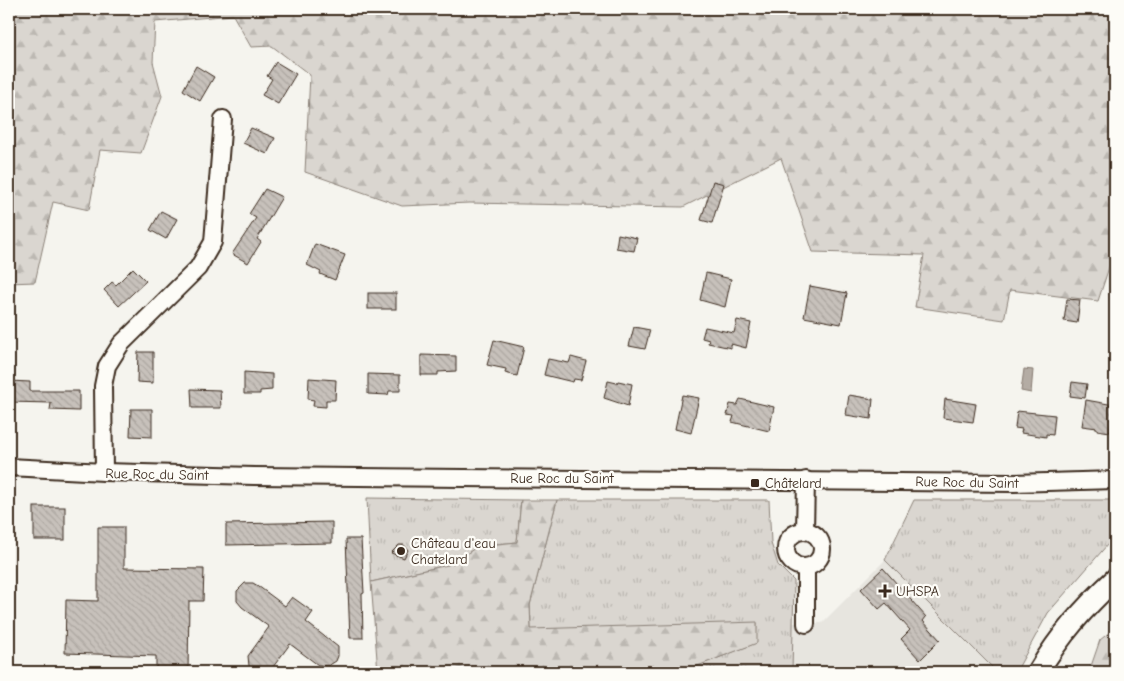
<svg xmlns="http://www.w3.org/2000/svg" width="1124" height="681" viewBox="0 0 1124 681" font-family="'Comic Neue',sans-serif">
	<defs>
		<pattern id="grass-tufts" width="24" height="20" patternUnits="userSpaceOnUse" patternTransform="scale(1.25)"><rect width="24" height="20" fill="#dad6d0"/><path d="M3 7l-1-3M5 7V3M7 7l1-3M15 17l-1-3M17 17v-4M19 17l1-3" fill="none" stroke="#bcb8b2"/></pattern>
		<pattern id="forest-firs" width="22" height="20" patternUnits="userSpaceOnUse" patternTransform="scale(1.25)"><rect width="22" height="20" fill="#dad6d0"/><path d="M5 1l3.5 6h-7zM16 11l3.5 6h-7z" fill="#bcb8b2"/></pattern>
		<pattern id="building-back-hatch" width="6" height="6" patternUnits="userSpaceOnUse" patternTransform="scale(1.25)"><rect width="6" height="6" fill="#c7c1bb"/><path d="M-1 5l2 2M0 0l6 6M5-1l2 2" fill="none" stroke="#aca6a0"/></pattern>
	</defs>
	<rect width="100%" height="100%" fill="#f5f4ee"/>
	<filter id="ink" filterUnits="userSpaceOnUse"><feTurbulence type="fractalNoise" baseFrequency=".02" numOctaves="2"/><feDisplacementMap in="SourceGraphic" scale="10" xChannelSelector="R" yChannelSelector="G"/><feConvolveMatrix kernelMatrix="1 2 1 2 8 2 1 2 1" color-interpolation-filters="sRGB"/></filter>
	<g filter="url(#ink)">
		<polygon fill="#e7e5df" points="885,560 965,641 997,672 792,672 793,623 822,623"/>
		<g fill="url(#grass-tufts)" stroke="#8a8077">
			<polygon points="367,498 521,500 517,542 478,546 452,564 371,582"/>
			<polygon points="557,500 769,500 771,543 778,565 794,581 792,672 682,672 756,643 757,623 531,630 530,605"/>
			<polygon points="914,500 1115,500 1115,536 1048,613 1016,672 997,672 885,560"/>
		</g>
		<g fill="url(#forest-firs)" stroke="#8a8077">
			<polygon points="9,9 1115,9 1115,249 1098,301 1010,290 1004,320 915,307 924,255 813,252 781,158 683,207 469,203 402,206 305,172 310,75 272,46 251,47 233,15 155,22 153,62 162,96 141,153 100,150 89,210 53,202 35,282 9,283"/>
			<polygon points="521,500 557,500 530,605 531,629 757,622 757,643 682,672 378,672 371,582 452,564 478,546 517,542"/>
			<polygon points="1115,628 1115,672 1089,672 1100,640"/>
		</g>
		<polygon fill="#b4aca4" stroke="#84786e" points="1024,369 1033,370 1031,393 1021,391"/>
		<g fill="url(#building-back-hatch)" stroke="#3b2a1e">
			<polygon points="276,62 296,74 278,104 262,95 272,79 267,76"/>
			<polygon points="196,66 214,77 200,101 183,90"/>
			<polygon points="251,128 275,138 267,154 243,143"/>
			<polygon points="713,181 724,184 712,223 701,220"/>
			<polygon points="265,189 282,197 257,239 261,242 248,263 232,254 256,218 249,214"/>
			<polygon points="161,211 177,219 166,239 150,230"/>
			<polygon points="618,234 637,238 634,251 616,248"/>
			<polygon points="315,244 345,255 335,280 320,274 321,272 307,265"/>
			<polygon points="133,268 146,281 119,306 104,290 112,282 116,285"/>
			<polygon points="706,273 731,279 725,307 700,300"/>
			<polygon points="810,286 847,293 841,324 804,317"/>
			<rect x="368" y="293" width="28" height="16"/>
			<polygon points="1067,299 1080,300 1077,323 1064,321"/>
			<polygon points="737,320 751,323 746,348 731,344 731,348 708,343 709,340 702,338 705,327 734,333"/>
			<polygon points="634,327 650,330 645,349 629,346"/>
			<polygon points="494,340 524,347 517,376 505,373 506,369 487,365"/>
			<polygon points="138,352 153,352 153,383 137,382"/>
			<polygon points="421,355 456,356 456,371 438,372 438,375 421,375"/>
			<polygon points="571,357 586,361 581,380 574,379 573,382 544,375 548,359 569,363"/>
			<polygon points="244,372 272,374 272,390 260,391 260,394 244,394"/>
			<polygon points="368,374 400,375 400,391 389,391 388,395 368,394"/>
			<polygon points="309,378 336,380 335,400 326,400 326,407 313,406 314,400 308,399"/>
			<polygon points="9,381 30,382 30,391 79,391 79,411 50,410 51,403 9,402"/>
			<polygon points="608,381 617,383 618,381 632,384 628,406 604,398"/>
			<polygon points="1072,382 1087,384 1085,398 1070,396"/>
			<polygon points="191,389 220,390 221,408 192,408"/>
			<polygon points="682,395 699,398 691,433 675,429"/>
			<polygon points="849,395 873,399 871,419 846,415"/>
			<polygon points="740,399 774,407 769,431 732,422 734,416 727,415 730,404 737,405"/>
			<polygon points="945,399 976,404 973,422 943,418"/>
			<polygon points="1086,400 1114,405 1110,432 1097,430 1097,428 1082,426"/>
			<polygon points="131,409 152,409 152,437 130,436"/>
			<polygon points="1017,411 1055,415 1053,435 1046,434 1046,437 1021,433 1022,429 1015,428"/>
			<rect x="34" y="507" width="31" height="33"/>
			<polygon points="332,522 332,543 226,545 226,524"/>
			<polygon points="98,527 124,527 124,568 204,569 203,601 189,601 188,672 156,672 156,656 65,653 66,600 98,601"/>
			<polygon points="346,539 361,539 364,593 362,594 363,638 350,638"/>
			<polygon points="399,545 404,545 408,550 404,558 391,553"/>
			<polygon points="883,568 926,617 923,621 940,640 920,660 901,639 910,630 886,603 879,609 861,589"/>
			<polygon points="245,583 253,583 258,586 285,606 292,597 313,612 306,622 338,647 338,656 336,661 328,666 318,665 290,644 273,667 266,672 254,672 249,666 248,656 269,627 242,607 237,601 237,591"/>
		</g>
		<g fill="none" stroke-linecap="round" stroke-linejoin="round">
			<defs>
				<g id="minor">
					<polyline points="9,467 104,472 254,476 1013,483 1115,480"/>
					<polyline points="104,472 103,386 107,366 121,344 198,268 213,242 223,119"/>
					<circle cx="804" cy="549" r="18"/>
					<polyline points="805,531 806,480"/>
					<polyline points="806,567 806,624"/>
				</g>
				<path id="major" d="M1038,672c22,-37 46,-64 77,-93"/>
			</defs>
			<use href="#minor" stroke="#3b2a1e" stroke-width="20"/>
			<use href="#major" stroke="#3b2a1e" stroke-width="24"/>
			<use href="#minor" stroke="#fdfcf7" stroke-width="16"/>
			<use href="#major" stroke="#fdfcf7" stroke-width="20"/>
		</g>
	</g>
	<g fill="#3b2a1e" stroke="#fdfcf7" stroke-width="2">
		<rect x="750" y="478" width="10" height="10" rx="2.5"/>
		<circle cx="401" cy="551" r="5"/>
		<path d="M882.5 583.5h5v5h5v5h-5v5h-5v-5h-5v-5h5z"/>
	</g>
	<g text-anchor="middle" stroke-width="4.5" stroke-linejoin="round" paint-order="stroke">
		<g font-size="14" fill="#3b2a1e" stroke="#fdfcf7">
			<text transform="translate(157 474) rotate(1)" y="5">Rue Roc du Saint</text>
			<text x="562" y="483">Rue Roc du Saint</text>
			<text transform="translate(967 482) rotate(1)" y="5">Rue Roc du Saint</text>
		</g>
		<g font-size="14" fill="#3b2a1e" stroke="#fdfcf7" text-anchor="start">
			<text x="765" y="488">Châtelard</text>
			<text x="411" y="548">Château d'eau<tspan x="411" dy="16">Chatelard</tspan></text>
			<text x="896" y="596">UHSPA</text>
		</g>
	</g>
	<rect width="1124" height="681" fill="none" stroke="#fdfcf7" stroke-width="30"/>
	<rect x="15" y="15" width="1094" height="651" fill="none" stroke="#3b2a1e" stroke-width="2" filter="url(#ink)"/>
</svg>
